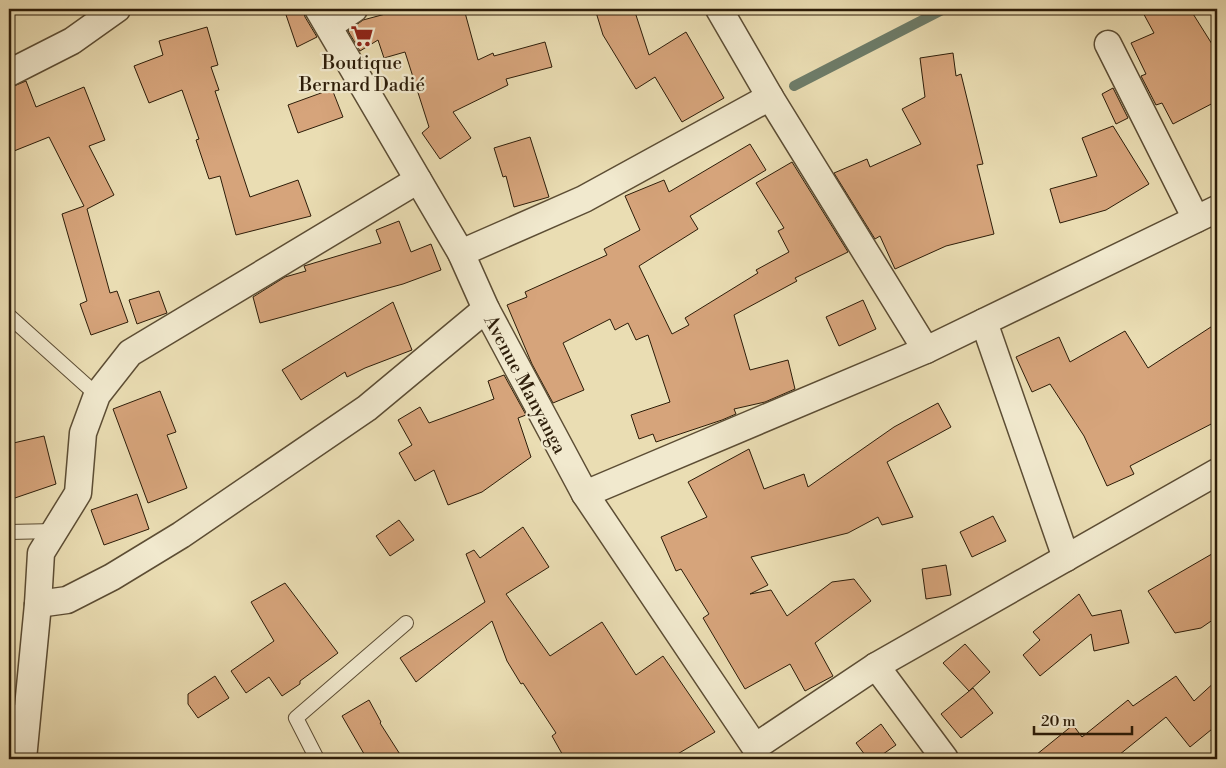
<svg xmlns="http://www.w3.org/2000/svg" width="1226" height="768" viewBox="0 0 1226 768" font-family="'Libre Bodoni',serif">
	<rect width="100%" height="100%" fill="#eaddb3"/>
	<filter id="stains"><feTurbulence type="fractalNoise" baseFrequency=".004" numOctaves="4"/><feColorMatrix values="0 0 0 0 .2 0 0 0 0 .09 0 0 0 0 .02 0 0 0 .5 -.17"/></filter>
	<radialGradient id="worn" r=".72"><stop offset=".6" stop-color="#630" stop-opacity="0"/><stop offset="1" stop-color="#630" stop-opacity=".3"/></radialGradient>
	<g fill="none" stroke-linecap="round" stroke-linejoin="round">
		<polyline stroke="#6d7c69" stroke-width="10" points="794,86 944,9"/>
	</g>
	<g fill="#d6a47b" stroke="#2d1d09">
		<polygon points="284,9 303,9 305,17 317,37 297,47"/>
		<polygon points="404,9 464,9 478,60 493,53 494,56 545,42 552,67 506,79 508,85 453,112 471,138 440,159 422,133 429,127 405,52 384,58 378,40 360,51 348,31 363,20"/>
		<polygon points="595,9 634,9 649,55 686,32 724,98 682,122 655,77 636,89 603,35"/>
		<polygon points="1141,9 1190,9 1217,52 1217,101 1173,124 1162,103 1156,105 1141,76 1146,74 1131,43 1154,33"/>
		<polygon points="207,27 218,65 211,67 219,90 215,91 250,197 298,180 311,216 236,235 220,176 209,179 196,140 199,139 182,90 149,103 134,66 163,55 159,41"/>
		<polygon points="953,53 956,76 961,74 983,164 977,165 994,234 946,246 895,269 880,236 875,239 834,173 867,159 870,167 921,144 902,109 925,97 920,58"/>
		<polygon points="26,81 36,107 84,87 105,140 89,146 114,195 87,209 110,293 117,291 128,322 91,335 80,304 87,301 62,214 84,206 49,137 9,153 9,88"/>
		<polygon points="1113,88 1128,118 1116,124 1102,94"/>
		<polygon points="332,89 343,117 298,133 288,105"/>
		<polygon points="1113,126 1149,184 1106,210 1060,223 1050,189 1097,176 1082,138"/>
		<polygon points="530,137 549,197 514,207 506,176 503,177 494,148"/>
		<polygon points="750,144 766,170 690,216 698,229 639,266 672,334 689,325 685,318 758,273 756,270 789,252 778,231 784,228 756,183 792,162 848,252 795,278 797,281 734,315 750,370 788,360 795,389 765,402 734,409 736,414 722,420 656,442 653,434 639,439 631,415 670,402 648,335 636,340 628,323 615,330 610,319 563,343 584,390 553,403 532,364 507,305 527,297 525,292 607,255 604,249 640,230 625,196 664,180 669,192"/>
		<polygon points="399,221 411,252 431,244 441,270 403,284 260,323 253,297 285,277 306,271 304,266 381,243 376,230"/>
		<polygon points="159,291 167,313 137,324 129,300"/>
		<polygon points="863,300 876,329 839,346 826,317"/>
		<polygon points="393,302 412,350 365,368 347,377 345,372 301,400 282,370"/>
		<polygon points="1217,323 1217,421 1130,466 1134,474 1107,486 1084,436 1050,384 1032,392 1016,357 1059,337 1070,362 1125,331 1148,368"/>
		<polygon points="504,375 526,415 518,418 531,457 482,492 448,505 434,470 415,481 399,453 412,445 398,420 420,407 429,423 494,399 488,381"/>
		<polygon points="160,391 176,432 167,435 187,488 148,503 113,409"/>
		<polygon points="938,403 951,427 887,462 913,517 882,525 878,517 848,533 751,557 768,585 750,594 771,590 787,616 832,582 854,579 871,601 815,643 833,676 805,691 790,664 745,689 703,618 709,614 681,569 676,571 661,537 707,517 688,482 749,449 764,489 804,474 808,487 894,427"/>
		<polygon points="44,436 56,484 9,500 9,444"/>
		<polygon points="137,494 149,529 104,545 91,510"/>
		<polygon points="993,516 1006,541 972,557 960,532"/>
		<polygon points="399,520 414,540 390,556 376,536"/>
		<polygon points="523,527 549,567 506,594 550,656 602,622 636,675 663,656 715,732 669,759 565,759 552,736 556,733 523,683 521,684 507,661 492,621 416,682 400,658 485,602 466,554 474,550 480,558"/>
		<polygon points="1217,551 1217,617 1201,628 1175,633 1148,591"/>
		<polygon points="946,565 951,595 926,599 922,569"/>
		<polygon points="285,583 338,653 300,681 300,684 282,696 269,677 246,693 231,671 274,641 251,602"/>
		<polygon points="1079,594 1092,616 1121,610 1129,643 1094,651 1091,634 1040,676 1023,655 1040,640 1033,632"/>
		<polygon points="965,644 990,672 969,691 943,663"/>
		<polygon points="215,676 229,698 198,718 188,704 188,694"/>
		<polygon points="1176,676 1194,701 1217,680 1217,725 1190,747 1166,717 1114,759 1031,759 1073,725 1082,737 1128,700 1133,706"/>
		<polygon points="973,688 993,713 961,738 941,714"/>
		<polygon points="369,700 381,722 380,723 403,759 367,759 342,716"/>
		<polygon points="881,724 896,745 876,759 868,759 856,743"/>
	</g>
	<g fill="none" stroke-linecap="round" stroke-linejoin="round">
		<defs>
			<g id="lane">
				<polyline points="9,316 97,395"/>
				<polyline points="9,532 55,531"/>
				<polyline points="9,714 28,709"/>
				<polyline points="317,759 296,718 406,623"/>
			</g>
			<g id="street">
				<polyline points="318,9 461,253 486,309 585,494 755,747 876,666 1217,472"/>
				<polyline points="719,9 770,97 926,350"/>
				<polyline points="329,26 354,9"/>
				<polyline points="1108,44 1196,219"/>
				<polyline points="9,73 72,41 117,9"/>
				<polyline points="461,253 584,199 770,97"/>
				<polyline points="984,322 1066,558"/>
				<polyline points="585,494 926,350 1217,209"/>
				<polyline points="38,604 67,600 112,577 181,535 367,408 486,309"/>
				<polyline points="876,666 945,759"/>
				<polyline points="23,759 38,604 41,553 78,493 83,433 97,395 130,353 418,180"/>
			</g>
		</defs>
		<use href="#lane" stroke="#5c4d34" stroke-width="16"/>
		<use href="#street" stroke="#5c4d34" stroke-width="29"/>
		<use href="#lane" stroke="#f1e9ce" stroke-width="14"/>
		<use href="#street" stroke="#f1e9ce" stroke-width="26"/>
	</g>
	<defs>
		<symbol id="supermarket-bare" viewBox="-9 -9 18 18"><path d="M-6-5.5h2.5l.6 2H6L4.5 2H-2.5L-4.4-4H-6ZM-1.5 3.2a1.3 1.3 0 1 0 .1 0ZM3 3.2a1.3 1.3 0 1 0 .1 0Z" fill="#8f2418" stroke="#f1e9ce" stroke-width="2.5" paint-order="stroke"/></symbol>
	</defs>
	<g fill-rule="evenodd">
		<use href="#supermarket-bare" x="346" y="20" width="32" height="32"/>
	</g>
	<g text-anchor="middle" stroke-width="4.5" stroke-linejoin="round" paint-order="stroke">
		<g font-size="19" fill="#2d1d09" stroke="#f1e9ce">
			<text x="362" y="69">Boutique<tspan x="362" dy="22">Bernard Dadié</tspan></text>
		</g>
		<g font-size="19" fill="#2d1d09" stroke="#f1e9ce">
			<text transform="translate(526 384) rotate(62)" y="7">Avenue Manyanga</text>
		</g>
	</g>
	<rect width="1226" height="768" fill="none" stroke="#eaddb3" stroke-width="30"/>
	<rect x="10" y="10" width="1206" height="748" fill="none" stroke="#2d1d09" stroke-width="2.5"/>
	<rect x="15" y="15" width="1196" height="738" fill="none" stroke="#2d1d09"/>
	<path d="M1034 726v8h98v-8" fill="none" stroke="#2d1d09" stroke-width="2.5"/>
	<text x="1041" y="726" font-size="15" fill="#2d1d09" stroke="#f1e9ce" stroke-width="4" paint-order="stroke">20 m</text>
	<rect width="100%" height="100%" filter="url(#stains)"/>
	<rect width="100%" height="100%" fill="url(#worn)"/>
</svg>
